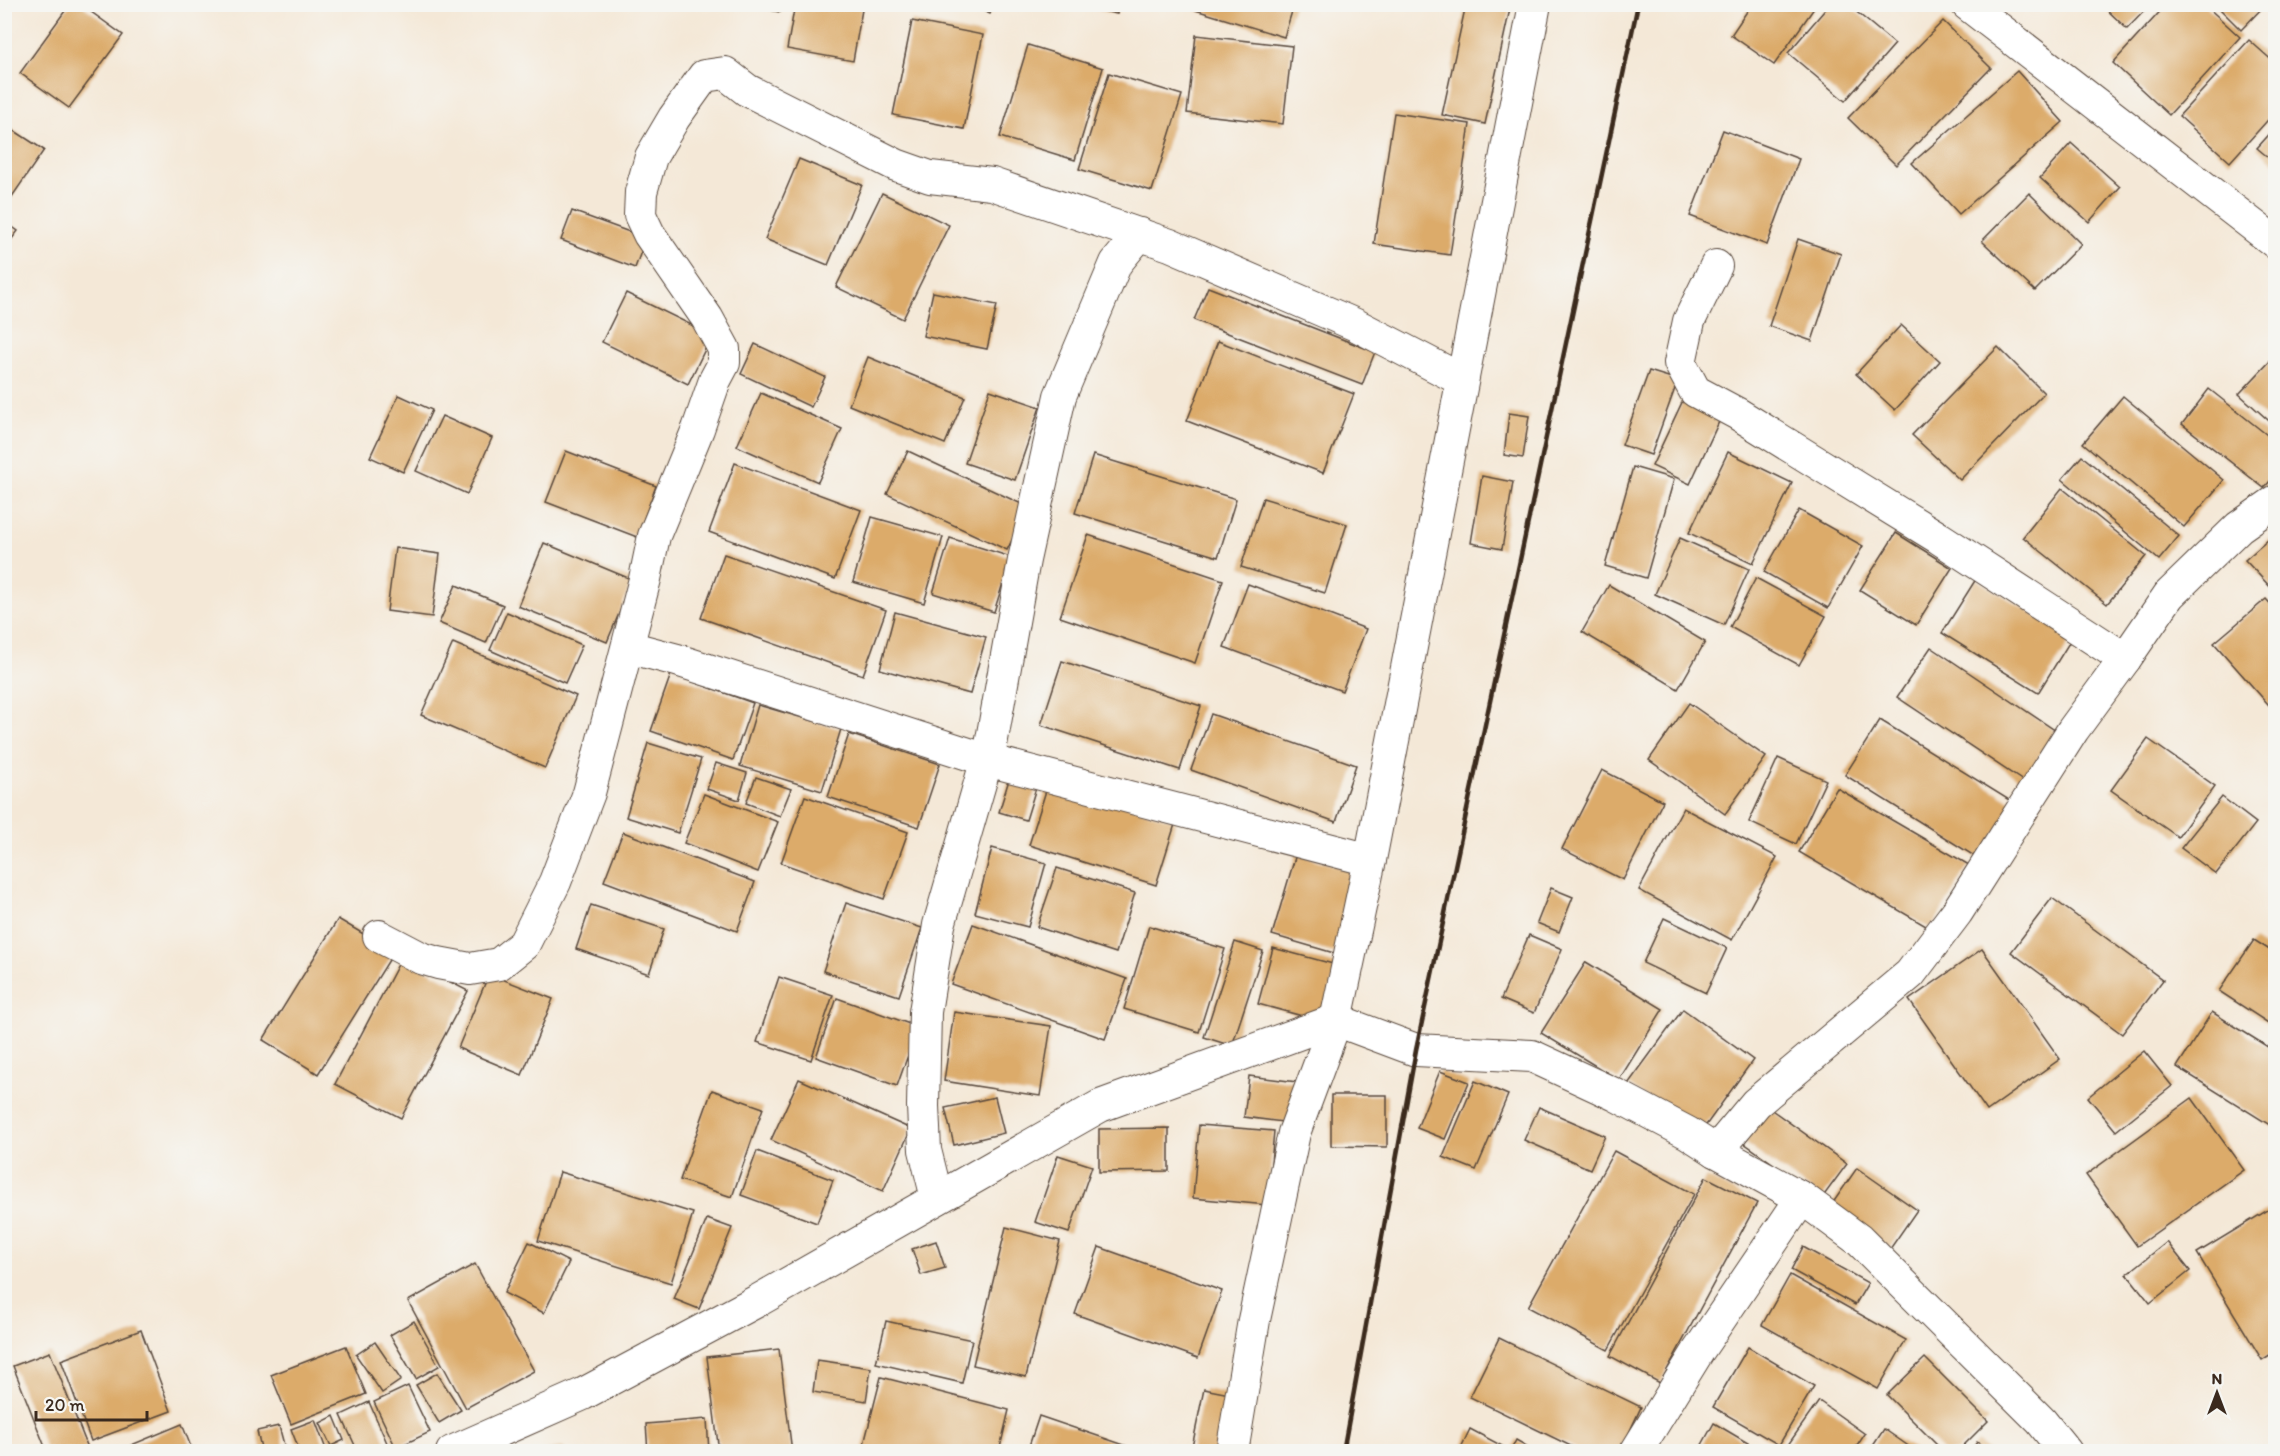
<svg xmlns="http://www.w3.org/2000/svg" width="2280" height="1456" viewBox="0 0 2280 1456" font-family="Itim,sans-serif">
	<rect width="100%" height="100%" fill="#f6f6f2"/>
	<filter id="ink" filterUnits="userSpaceOnUse"><feTurbulence type="fractalNoise" baseFrequency=".0167" numOctaves="2"/><feDisplacementMap in="SourceGraphic" scale="12" xChannelSelector="R" yChannelSelector="G"/><feConvolveMatrix kernelMatrix="1 2 1 2 8 2 1 2 1" color-interpolation-filters="sRGB"/></filter>
	<filter id="wash" filterUnits="userSpaceOnUse"><feTurbulence type="fractalNoise" baseFrequency=".008" numOctaves="4" result="noise"/><feDisplacementMap in="SourceGraphic" scale="24" xChannelSelector="R" yChannelSelector="G"/><feGaussianBlur stdDeviation="1.35" result="paint"/><feColorMatrix in="noise" values="0 0 0 0 0 0 0 0 0 0 0 0 0 0 0 0 0 1.4 0 .05"/><feComposite in="paint" operator="in"/></filter>
	<g filter="url(#wash)">
		<rect width="100%" height="100%" fill="#f4e8d7"/>
		<g id="blocks">
			<g fill="#dcab6a">
				<polygon points="70,4 80,4 123,35 69,108 20,73"/>
				<polygon points="742,4 781,4 780,12"/>
				<polygon points="795,4 863,4 853,61 787,49"/>
				<polygon points="968,4 994,4 990,14"/>
				<polygon points="1072,4 1119,4 1117,14"/>
				<polygon points="1291,4 1294,5 1284,37 1179,5"/>
				<polygon points="1466,4 1511,4 1485,124 1442,115"/>
				<polygon points="1752,4 1817,4 1774,65 1731,35"/>
				<polygon points="1830,4 1847,4 1895,44 1845,101 1788,53"/>
				<polygon points="2101,4 2151,4 2127,29"/>
				<polygon points="2167,4 2204,4 2240,37 2169,115 2113,63"/>
				<polygon points="2215,4 2266,4 2241,30"/>
				<polygon points="912,21 983,35 964,129 893,115"/>
				<polygon points="1943,21 1991,68 1896,165 1848,118"/>
				<polygon points="1196,35 1292,46 1283,124 1187,113"/>
				<polygon points="2249,40 2276,64 2276,111 2230,162 2179,116"/>
				<polygon points="1028,45 1103,68 1075,160 1000,137"/>
				<polygon points="2017,71 2063,122 1959,214 1912,163"/>
				<polygon points="1109,73 1182,95 1152,191 1079,169"/>
				<polygon points="1394,113 1470,124 1450,255 1374,244"/>
				<polygon points="4,124 44,150 9,201 4,198"/>
				<polygon points="2276,127 2276,164 2257,148"/>
				<polygon points="1723,130 1799,159 1767,245 1690,216"/>
				<polygon points="2071,143 2120,187 2089,222 2040,178"/>
				<polygon points="799,159 862,185 828,265 765,239"/>
				<polygon points="882,193 949,225 903,319 836,287"/>
				<polygon points="2029,193 2081,244 2035,291 1982,241"/>
				<polygon points="572,211 646,238 635,268 561,240"/>
				<polygon points="4,221 18,231 4,249"/>
				<polygon points="1798,239 1841,254 1812,341 1769,326"/>
				<polygon points="1208,287 1375,352 1362,385 1194,320"/>
				<polygon points="933,292 997,305 987,349 923,336"/>
				<polygon points="626,293 712,335 688,384 602,342"/>
				<polygon points="1901,325 1940,361 1895,410 1856,374"/>
				<polygon points="1218,341 1354,394 1323,473 1187,421"/>
				<polygon points="755,344 825,377 811,407 741,374"/>
				<polygon points="1998,347 2044,393 1960,480 1912,435"/>
				<polygon points="2276,355 2276,427 2239,394"/>
				<polygon points="868,357 965,397 945,444 849,405"/>
				<polygon points="1649,371 1678,380 1651,455 1622,445"/>
				<polygon points="2209,389 2276,442 2276,474 2264,488 2182,424"/>
				<polygon points="990,390 1040,407 1015,480 965,463"/>
				<polygon points="761,393 842,429 818,482 737,446"/>
				<polygon points="399,395 432,410 403,472 370,457"/>
				<polygon points="1685,396 1723,413 1690,484 1652,466"/>
				<polygon points="2123,396 2224,480 2184,527 2083,443"/>
				<polygon points="1509,413 1529,416 1523,458 1504,455"/>
				<polygon points="442,416 492,438 467,494 416,471"/>
				<polygon points="566,451 656,486 637,537 546,502"/>
				<polygon points="908,451 1028,507 1007,550 887,494"/>
				<polygon points="1728,452 1792,483 1753,563 1689,533"/>
				<polygon points="1093,455 1236,499 1218,557 1075,513"/>
				<polygon points="2082,456 2179,536 2159,560 2062,479"/>
				<polygon points="735,463 861,510 835,579 709,532"/>
				<polygon points="1633,467 1674,479 1646,578 1605,566"/>
				<polygon points="1482,476 1513,482 1502,549 1471,543"/>
				<polygon points="2062,488 2146,556 2107,604 2023,537"/>
				<polygon points="1263,498 1347,524 1325,593 1241,567"/>
				<polygon points="1799,510 1863,546 1828,608 1764,572"/>
				<polygon points="872,517 943,537 924,603 853,582"/>
				<polygon points="1896,533 1952,568 1916,625 1860,590"/>
				<polygon points="2276,533 2276,593 2245,560"/>
				<polygon points="1088,535 1223,580 1195,663 1060,617"/>
				<polygon points="950,538 1011,557 994,612 933,593"/>
				<polygon points="1680,538 1749,569 1724,625 1655,594"/>
				<polygon points="544,543 633,580 607,642 518,606"/>
				<polygon points="395,548 440,554 432,617 387,611"/>
				<polygon points="724,554 886,610 863,675 701,618"/>
				<polygon points="1756,578 1826,616 1799,665 1730,627"/>
				<polygon points="1976,579 2072,638 2038,693 1942,633"/>
				<polygon points="1248,584 1366,629 1342,691 1224,647"/>
				<polygon points="456,585 503,605 486,643 439,623"/>
				<polygon points="1609,585 1705,642 1678,689 1582,632"/>
				<polygon points="2266,599 2276,610 2276,713 2214,643"/>
				<polygon points="507,612 582,645 565,683 490,650"/>
				<polygon points="895,612 986,637 970,694 880,669"/>
				<polygon points="453,643 576,696 545,768 421,715"/>
				<polygon points="1931,647 2056,731 2023,781 1897,697"/>
				<polygon points="1062,661 1201,706 1180,770 1041,725"/>
				<polygon points="671,674 753,703 733,760 651,731"/>
				<polygon points="1689,703 1766,757 1725,814 1649,760"/>
				<polygon points="758,705 841,729 822,791 740,766"/>
				<polygon points="1211,714 1356,765 1336,822 1191,770"/>
				<polygon points="1880,720 2014,803 1979,859 1845,775"/>
				<polygon points="849,734 940,764 919,827 828,797"/>
				<polygon points="2148,739 2215,786 2178,837 2111,790"/>
				<polygon points="648,743 701,759 678,833 626,817"/>
				<polygon points="1778,758 1826,780 1796,844 1749,822"/>
				<polygon points="716,763 747,773 739,800 707,789"/>
				<polygon points="1012,770 1039,778 1026,820 999,812"/>
				<polygon points="1602,770 1663,801 1623,880 1562,849"/>
				<polygon points="756,777 791,789 780,816 746,803"/>
				<polygon points="1049,781 1176,821 1156,885 1029,845"/>
				<polygon points="1837,788 1969,865 1931,929 1799,852"/>
				<polygon points="704,794 778,822 758,872 684,843"/>
				<polygon points="805,796 908,832 884,899 781,863"/>
				<polygon points="2222,797 2256,823 2216,874 2181,848"/>
				<polygon points="1683,808 1777,857 1732,940 1639,890"/>
				<polygon points="623,832 755,882 737,931 604,881"/>
				<polygon points="992,848 1046,863 1028,927 975,913"/>
				<polygon points="1296,854 1358,872 1334,953 1272,935"/>
				<polygon points="1057,868 1135,893 1116,953 1037,927"/>
				<polygon points="1551,888 1573,897 1559,932 1537,923"/>
				<polygon points="2052,898 2163,980 2122,1034 2011,952"/>
				<polygon points="846,903 922,928 899,996 823,971"/>
				<polygon points="591,905 664,929 649,974 576,949"/>
				<polygon points="1664,918 1727,948 1706,993 1643,963"/>
				<polygon points="338,919 394,952 318,1074 263,1040"/>
				<polygon points="973,924 1127,979 1105,1039 951,984"/>
				<polygon points="1149,926 1225,949 1199,1032 1124,1009"/>
				<polygon points="1529,935 1562,949 1534,1013 1501,999"/>
				<polygon points="2254,940 2276,954 2276,1028 2219,991"/>
				<polygon points="1235,942 1263,951 1232,1046 1204,1037"/>
				<polygon points="1273,948 1337,965 1321,1021 1258,1004"/>
				<polygon points="1982,949 2060,1059 1987,1111 1909,1000"/>
				<polygon points="402,957 468,991 401,1118 335,1084"/>
				<polygon points="1586,962 1663,1009 1619,1080 1541,1033"/>
				<polygon points="489,974 553,999 522,1075 458,1048"/>
				<polygon points="779,977 833,995 811,1060 757,1042"/>
				<polygon points="837,998 918,1027 897,1086 816,1057"/>
				<polygon points="1683,1009 1753,1060 1699,1135 1628,1084"/>
				<polygon points="954,1012 1051,1026 1040,1096 944,1081"/>
				<polygon points="2212,1012 2276,1052 2276,1129 2177,1067"/>
				<polygon points="2144,1051 2172,1086 2116,1131 2088,1097"/>
				<polygon points="1440,1071 1469,1082 1445,1139 1417,1128"/>
				<polygon points="1249,1076 1297,1082 1291,1123 1244,1117"/>
				<polygon points="799,1079 911,1129 883,1191 771,1140"/>
				<polygon points="1475,1081 1508,1095 1476,1170 1443,1157"/>
				<polygon points="712,1090 763,1108 732,1197 680,1180"/>
				<polygon points="1331,1095 1387,1095 1387,1147 1331,1146"/>
				<polygon points="995,1097 1004,1133 954,1145 945,1108"/>
				<polygon points="2192,1098 2244,1170 2137,1246 2086,1175"/>
				<polygon points="1539,1107 1605,1136 1590,1169 1524,1140"/>
				<polygon points="1769,1108 1847,1164 1822,1198 1744,1143"/>
				<polygon points="1199,1125 1274,1131 1267,1205 1193,1198"/>
				<polygon points="1169,1128 1169,1171 1099,1172 1099,1129"/>
				<polygon points="757,1151 833,1180 817,1223 741,1195"/>
				<polygon points="1614,1151 1694,1194 1608,1350 1528,1307"/>
				<polygon points="1058,1155 1092,1166 1069,1233 1035,1222"/>
				<polygon points="1857,1168 1917,1210 1890,1249 1830,1207"/>
				<polygon points="560,1172 693,1213 671,1283 538,1241"/>
				<polygon points="1706,1177 1757,1203 1660,1383 1610,1356"/>
				<polygon points="2276,1205 2276,1351 2262,1360 2197,1253"/>
				<polygon points="707,1219 732,1228 699,1309 674,1299"/>
				<polygon points="1006,1227 1060,1241 1026,1377 973,1365"/>
				<polygon points="936,1241 945,1268 921,1275 912,1249"/>
				<polygon points="529,1242 569,1262 544,1313 504,1293"/>
				<polygon points="2167,1242 2190,1271 2150,1303 2127,1274"/>
				<polygon points="1099,1247 1222,1291 1198,1358 1075,1314"/>
				<polygon points="1803,1247 1868,1283 1855,1305 1791,1270"/>
				<polygon points="475,1264 534,1371 466,1408 408,1301"/>
				<polygon points="1790,1275 1906,1340 1878,1389 1762,1325"/>
				<polygon points="414,1321 439,1366 416,1379 390,1335"/>
				<polygon points="886,1321 972,1340 962,1383 876,1363"/>
				<polygon points="141,1330 171,1411 91,1441 61,1360"/>
				<polygon points="1499,1338 1641,1407 1620,1452 1583,1452 1470,1397"/>
				<polygon points="375,1342 401,1380 382,1393 356,1355"/>
				<polygon points="346,1346 366,1394 291,1424 271,1375"/>
				<polygon points="1748,1347 1814,1386 1779,1445 1713,1407"/>
				<polygon points="779,1349 792,1452 719,1452 707,1357"/>
				<polygon points="50,1352 88,1448 80,1452 47,1452 13,1366"/>
				<polygon points="1925,1358 1988,1421 1957,1452 1944,1452 1887,1395"/>
				<polygon points="817,1360 871,1368 866,1401 813,1392"/>
				<polygon points="437,1373 461,1410 439,1423 416,1385"/>
				<polygon points="881,1377 1009,1410 999,1452 862,1452"/>
				<polygon points="408,1386 430,1432 396,1448 374,1402"/>
				<polygon points="1204,1389 1235,1395 1223,1452 1191,1452"/>
				<polygon points="1819,1401 1865,1434 1853,1452 1789,1452 1785,1449"/>
				<polygon points="369,1402 391,1452 358,1452 341,1415"/>
				<polygon points="334,1416 344,1440 331,1446 320,1423"/>
				<polygon points="1039,1416 1142,1451 1142,1452 1027,1452"/>
				<polygon points="707,1419 709,1452 648,1452 646,1424"/>
				<polygon points="315,1420 327,1452 300,1452 291,1429"/>
				<polygon points="1714,1423 1763,1452 1698,1452"/>
				<polygon points="182,1424 193,1452 117,1452 117,1451"/>
				<polygon points="279,1426 286,1452 262,1452 257,1431"/>
				<polygon points="1470,1429 1506,1448 1504,1452 1459,1452"/>
				<polygon points="1884,1429 1917,1452 1869,1452"/>
				<polygon points="1516,1440 1537,1452 1510,1452"/>
				<polygon points="1977,1442 1991,1452 1970,1452"/>
				<polygon points="564,1447 565,1452 546,1452 546,1450"/>
			</g>
		</g>
	</g>
	<g filter="url(#ink)">
		<use href="#blocks" fill-opacity="0" stroke="#57463a" stroke-width="1.5"/>
		<g fill="none" stroke-linecap="round" stroke-linejoin="round">
			<defs>
				<g id="street">
					<polyline points="1967,4 2276,243"/>
					<polyline points="1716,266 1689,321 1680,363 1695,391 1738,414 1939,538 2125,659"/>
					<polyline points="628,647 677,660 987,760 1370,860"/>
					<polyline points="379,936 421,958 438,963 470,969 499,964 524,944 555,882 589,793 645,579 654,536 698,429 715,380 724,363 724,349 707,318 649,234 640,215 641,192 651,157 674,118 704,76 725,73 747,90 896,165 930,177 992,184 1170,245 1356,325 1462,380"/>
					<polyline points="1716,1151 1756,1103 1910,974 1957,912 2073,730 2125,659 2169,595 2239,527 2276,501"/>
					<polyline points="937,1198 925,1150 923,1106 925,1012 939,925 991,745 1024,560 1060,396 1116,263 1140,234"/>
					<polyline points="452,1452 583,1394 759,1300 1100,1106 1336,1020 1416,1050 1532,1056 1616,1095 1688,1133 1716,1151 1802,1198 1859,1240 2041,1421 2066,1452"/>
					<polyline points="1232,1452 1254,1320 1294,1133 1336,1020 1370,860 1535,4"/>
					<polyline points="1636,1452 1699,1350 1802,1198"/>
				</g>
			</defs>
			<use href="#street" stroke="#57463a" stroke-width="34"/>
			<use href="#street" stroke="#fff" stroke-width="32"/>
			<polyline stroke="#3b2a1e" stroke-width="4.5" points="1343,1452 1416,1050 1638,4"/>
		</g>
	</g>
	<rect width="2280" height="1456" fill="none" stroke="#f6f6f2" stroke-width="24"/>
	<g transform="translate(2217 1393)" stroke="#f6f6f2" stroke-width="4.5" paint-order="stroke">
	<path d="M0-4.5L10 22L0 15L-10 22Z" fill="#3b2a1e"/>
	<text y="-9" font-size="16" font-weight="bold" text-anchor="middle" fill="#3b2a1e">N</text>
	</g>
	<path d="M36 1411v9h111v-9" fill="none" stroke="#3b2a1e" stroke-width="3"/>
	<text x="45" y="1411" font-size="18" fill="#3b2a1e" stroke="#f6f6f2" stroke-width="4.5" paint-order="stroke">20 m</text>
</svg>
